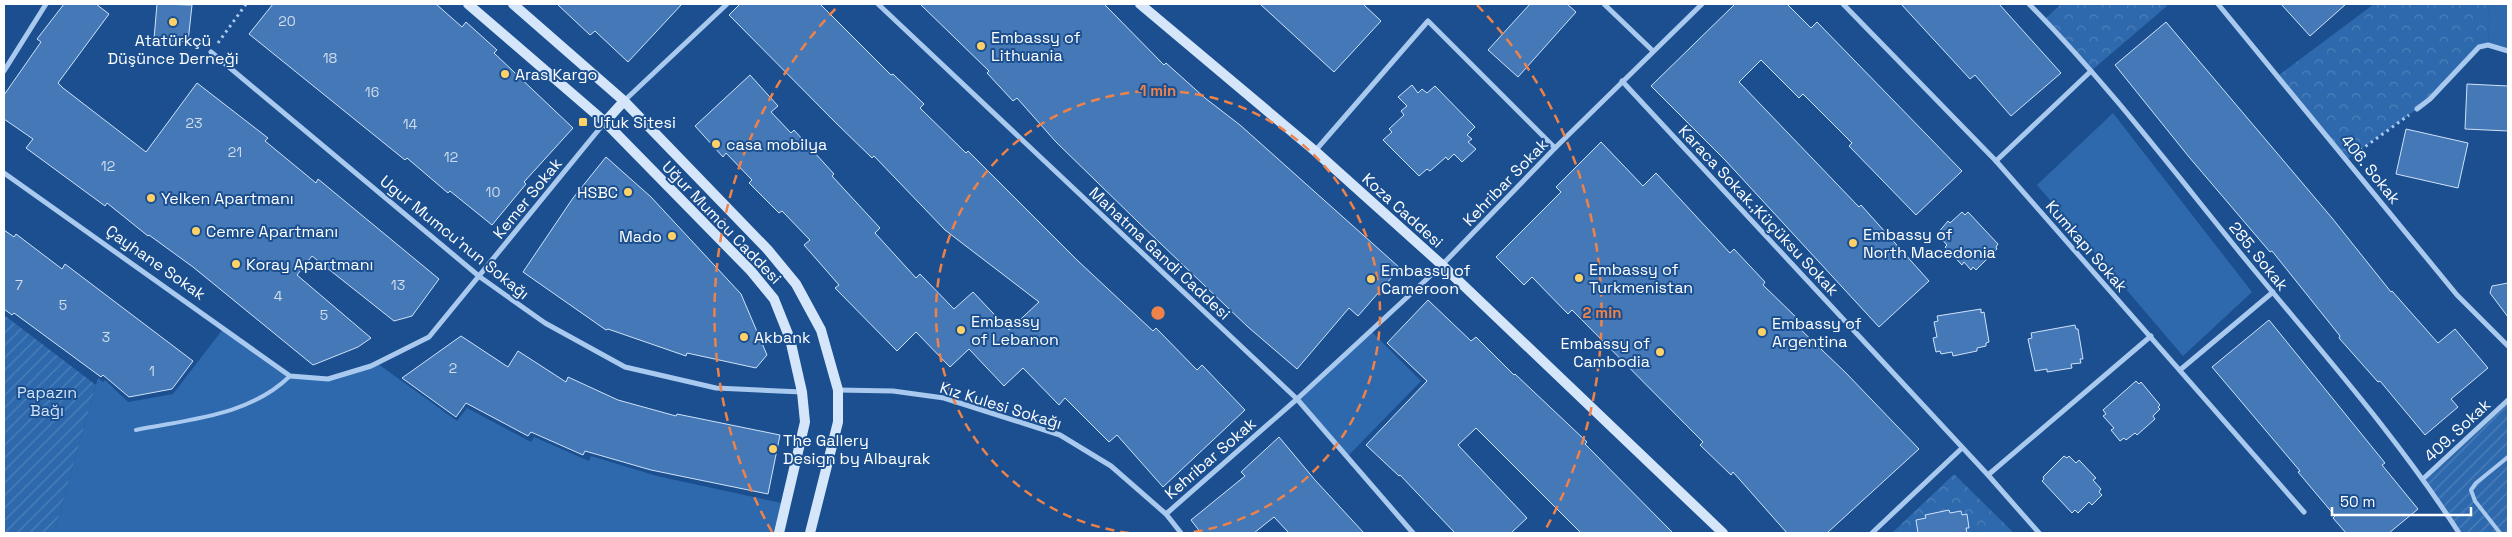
<svg xmlns="http://www.w3.org/2000/svg" width="2512" height="537" viewBox="0 0 2512 537" font-family="'Space Grotesk',sans-serif">
	<defs>
		<pattern id="forest-crowns" width="20" height="18" patternUnits="userSpaceOnUse" patternTransform="scale(1.25)"><rect width="20" height="18" fill="#2e69ad"/><path d="M2 6a3 3 0 1 1 6 0M12 15a3 3 0 1 1 6 0" fill="none" stroke="#4d80b9"/></pattern>
		<pattern id="garden-furrows" width="10" height="10" patternUnits="userSpaceOnUse" patternTransform="scale(1.25)"><rect width="10" height="10" fill="#2e69ad"/><path d="M-1 1l2-2M0 10L10 0M9 11l2-2" fill="none" stroke="#4d80b9"/></pattern>
	</defs>
	<rect width="100%" height="100%" fill="#1b4f8f"/>
	<g fill="#2e69ad">
		<polygon points="2490,4 2508,4 2508,51 2488,45"/>
		<polygon points="2113,113 2252,292 2183,356 2037,185"/>
		<polygon points="223,329 290,376 328,379 377,363 457,421 467,408 531,442 534,437 589,461 591,456 657,476 786,504 779,533 54,533 98,378 103,382 105,380 128,402 173,394"/>
		<polygon points="1371,331 1421,381 1347,457 1297,399"/>
	</g>
	<g fill="url(#forest-crowns)">
		<polygon points="2061,4 2165,4 2167,6 2091,71 2044,20"/>
		<polygon points="2374,4 2490,4 2488,45 2479,47 2417,109 2347,159 2279,75"/>
		<polygon points="1954,474 2014,533 1892,533"/>
	</g>
	<g fill="url(#garden-furrows)">
		<polygon points="4,315 96,385 54,533 4,533"/>
		<polygon points="2508,400 2508,533 2459,533 2424,478"/>
	</g>
	<g fill="#4478b7" stroke="#cfe3fa">
		<polygon points="64,4 96,4 109,14 58,83 63,88 146,152 197,83 268,138 265,141 316,183 318,179 439,279 412,316 394,321 312,256 297,275 371,338 358,347 313,365 193,267 149,235 148,236 107,203 105,206 26,148 33,139 4,119 4,95 41,42 37,39"/>
		<polygon points="157,4 192,5 188,42 154,39"/>
		<polygon points="273,4 436,4 462,27 466,22 497,50 494,53 573,128 524,182 526,184 492,225 450,191 448,193 407,158 405,160 249,34"/>
		<polygon points="557,4 682,4 628,62 595,31 590,35"/>
		<polygon points="740,4 820,4 891,75 893,74 924,104 920,108 966,153 968,151 1078,261 1153,331 1156,328 1197,370 1202,365 1245,410 1163,487 1117,435 1109,442 1065,398 1059,405 1023,368 1004,386 969,349 950,367 916,332 897,351 835,288 839,285 804,245 810,240 782,211 779,213 749,183 752,180 726,153 723,157 695,126 750,75 778,106 771,112 791,133 794,130 834,174 832,176 880,228 875,233 916,278 920,274 954,309 973,292 1009,330 1039,302 945,230 874,156 872,158 835,122 729,15"/>
		<polygon points="920,4 1104,4 1164,65 1166,63 1205,98 1240,125 1400,268 1358,316 1349,308 1297,369 1248,327 1137,221 1056,142 1017,98 1013,101 987,73 989,71"/>
		<polygon points="1260,4 1363,4 1381,21 1334,72"/>
		<polygon points="1530,4 1567,4 1576,12 1518,77 1488,50"/>
		<polygon points="1735,4 1787,4 1811,28 1817,22 1962,171 1916,215 1849,146 1852,143 1803,94 1799,98 1761,60 1739,82 1859,207 1861,205 1929,281 1879,327 1725,160 1651,86"/>
		<polygon points="1901,4 1999,4 2061,73 2011,116 1975,75 1970,79"/>
		<polygon points="2281,4 2346,4 2310,36"/>
		<polygon points="2166,22 2332,218 2391,292 2392,291 2438,343 2455,329 2488,368 2451,399 2458,407 2425,435 2380,381 2378,382 2339,338 2340,336 2272,251 2270,252 2189,157 2115,65"/>
		<polygon points="2467,84 2508,86 2508,131 2465,129"/>
		<polygon points="1412,85 1418,93 1422,89 1427,93 1435,86 1475,127 1467,135 1472,139 1468,142 1476,149 1462,162 1454,154 1448,160 1446,157 1430,171 1427,169 1419,176 1383,140 1392,132 1389,129 1404,115 1401,111 1407,106 1398,97"/>
		<polygon points="2406,129 2468,143 2458,188 2396,174"/>
		<polygon points="1601,142 1643,186 1656,173 1730,253 1734,249 1765,282 1763,285 1802,323 1798,327 1846,373 1919,449 1827,533 1787,533 1733,472 1731,475 1700,445 1703,442 1572,310 1568,314 1532,277 1524,285 1496,257 1561,192 1556,187"/>
		<polygon points="606,157 651,197 741,294 767,355 756,368 687,353 686,356 608,329 606,330 523,272 573,198"/>
		<polygon points="1962,212 1965,215 1968,212 1998,244 1996,247 1997,249 1976,270 1973,267 1971,270 1964,262 1962,265 1945,247 1947,245 1937,234 1948,221 1950,223"/>
		<polygon points="4,230 14,237 16,234 62,269 65,264 193,361 172,389 129,397 103,375 101,377 14,313 12,315 4,309"/>
		<polygon points="2508,283 2508,317 2490,293 2492,286"/>
		<polygon points="1428,300 1471,341 1476,337 1514,375 1515,374 1587,442 1585,444 1673,533 1581,533 1476,428 1458,445 1527,518 1511,533 1455,533 1400,475 1399,476 1366,445 1427,381 1387,343"/>
		<polygon points="1981,309 1981,313 1984,312 1989,342 1986,343 1986,346 1977,348 1977,351 1953,356 1952,352 1941,354 1940,351 1936,352 1933,338 1937,337 1934,322 1938,321 1937,316"/>
		<polygon points="2269,320 2385,463 2382,465 2418,509 2389,533 2346,533 2333,518 2335,516 2298,472 2300,471 2212,367"/>
		<polygon points="2075,325 2076,329 2078,329 2083,359 2080,359 2081,363 2071,364 2072,368 2047,372 2047,369 2035,371 2028,339 2032,338 2031,333"/>
		<polygon points="461,336 508,367 518,351 566,382 568,377 618,400 676,416 677,414 780,435 768,494 651,470 585,451 583,455 531,432 528,436 466,403 456,417 402,378"/>
		<polygon points="2136,381 2139,384 2141,382 2160,405 2158,407 2160,409 2153,416 2155,419 2137,435 2135,433 2126,440 2124,438 2120,441 2111,430 2114,428 2103,416 2106,414 2103,410"/>
		<polygon points="1279,437 1315,480 1364,533 1289,533 1274,517 1254,533 1201,533 1191,520 1245,476 1241,472"/>
		<polygon points="2064,456 2067,458 2069,456 2076,463 2079,460 2096,478 2093,480 2101,489 2099,492 2102,495 2092,505 2089,502 2078,513 2075,510 2072,513 2042,481 2044,479 2043,477"/>
		<polygon points="1949,510 1950,513 1961,511 1962,515 1967,514 1969,528 1966,528 1967,533 1918,533 1916,520 1926,518 1925,515"/>
	</g>
	<g fill="none" stroke-linecap="round" stroke-linejoin="round">
		<g stroke="#a9c9ee" stroke-width="3" stroke-dasharray="2.5 4" stroke-linecap="butt">
			<polyline points="218,43 246,4"/>
			<polyline points="2355,154 2409,115"/>
		</g>
		<g stroke="#a9c9ee" stroke-width="4">
			<path d="M136,430c54,-11 113,-14 154,-54"/>
			<polyline points="2500,533 2475,501 2471,490 2476,483 2508,457"/>
		</g>
		<g stroke="#a9c9ee" stroke-width="5">
			<polyline points="878,4 1297,399 1413,533"/>
			<polyline points="1604,4 1653,51"/>
			<polyline points="1843,4 1996,161 2304,512"/>
			<path d="M2029,4c78,79 146,169 217,256 73,89 151,176 213,273"/>
			<polyline points="2218,4 2457,295 2508,346"/>
			<polyline points="211,52 480,277 545,323 625,367 716,388 802,392"/>
			<polyline points="4,71 46,4"/>
			<polyline points="1622,81 1988,475 2039,533"/>
			<polyline points="624,101 727,4"/>
			<polyline points="2417,109 2430,99 2479,47 2488,45 2508,51"/>
			<polyline points="1315,151 1428,21 1555,148"/>
			<polyline points="1996,161 2091,71"/>
			<polyline points="4,173 290,376 328,379 371,366 429,337 605,122"/>
			<polyline points="2180,370 2273,292"/>
			<polyline points="838,390 893,391 944,398 1060,435 1111,466 1166,514 1181,533"/>
			<polyline points="1988,475 2151,336"/>
			<polyline points="2424,478 2508,400"/>
			<polyline points="1166,514 1297,399 1442,265 1555,148 1702,4"/>
			<polyline points="1872,533 1962,448"/>
		</g>
		<g stroke="#d6e6fa" stroke-width="10">
			<polyline points="468,4 605,122 751,271 774,299 790,339 802,392 805,422 779,533"/>
			<polyline points="513,4 624,101 768,250 796,284 821,330 838,390 838,422 810,533"/>
			<polyline points="1140,4 1315,151 1442,265 1723,533"/>
			<polyline points="605,122 624,101"/>
		</g>
	</g>
	<g fill="none" stroke="#ee8249" stroke-width="2.5" stroke-dasharray="9 6">
		<path d="M1129 533A222 222 0 1 1 1187 533"/>
		<path d="M772 532A444 444 0 0 1 839 5M1477 5A444 444 0 0 1 1544 532"/>
	</g>
	<g fill="#ffd166" stroke="#1b4f8f" stroke-width="2">
		<circle cx="173" cy="22" r="5"/>
		<circle cx="981" cy="46" r="5"/>
		<circle cx="505" cy="74" r="5"/>
		<rect x="578" y="117" width="10" height="10" rx="2.5"/>
		<circle cx="716" cy="144" r="5"/>
		<circle cx="628" cy="192" r="5"/>
		<circle cx="151" cy="198" r="5"/>
		<circle cx="196" cy="231" r="5"/>
		<circle cx="672" cy="236" r="5"/>
		<circle cx="1853" cy="243" r="5"/>
		<circle cx="236" cy="264" r="5"/>
		<circle cx="1579" cy="278" r="5"/>
		<circle cx="1371" cy="279" r="5"/>
		<circle cx="961" cy="330" r="5"/>
		<circle cx="1762" cy="332" r="5"/>
		<circle cx="744" cy="337" r="5"/>
		<circle cx="1660" cy="352" r="5"/>
		<circle cx="773" cy="449" r="5"/>
	</g>
	<g text-anchor="middle" stroke-width="4" stroke-linejoin="round" paint-order="stroke">
		<g font-size="14" fill="#d0dded">
			<text x="287" y="26">20</text>
			<text x="330" y="63">18</text>
			<text x="372" y="97">16</text>
			<text x="194" y="128">23</text>
			<text x="410" y="129">14</text>
			<text x="235" y="157">21</text>
			<text x="451" y="162">12</text>
			<text x="108" y="171">12</text>
			<text x="493" y="197">10</text>
			<text x="19" y="290">7</text>
			<text x="398" y="290">13</text>
			<text x="278" y="301">4</text>
			<text x="63" y="310">5</text>
			<text x="324" y="320">5</text>
			<text x="106" y="342">3</text>
			<text x="453" y="373">2</text>
			<text x="152" y="376">1</text>
		</g>
		<g font-size="16" fill="#fff" stroke="#1b4f8f" text-anchor="start">
			<text x="991" y="43">Embassy of<tspan x="991" dy="18">Lithuania</tspan></text>
			<text x="173" y="46" text-anchor="middle">Atatürkçü<tspan x="173" dy="18">Düşünce Derneği</tspan></text>
			<text x="515" y="80">Aras Kargo</text>
			<text x="593" y="128">Ufuk Sitesi</text>
			<text x="726" y="150">casa mobilya</text>
			<text x="618" y="198" text-anchor="end">HSBC</text>
			<text x="161" y="204">Yelken Apartmanı</text>
			<text x="206" y="237">Cemre Apartmanı</text>
			<text x="1863" y="240">Embassy of<tspan x="1863" dy="18">North Macedonia</tspan></text>
			<text x="662" y="242" text-anchor="end">Mado</text>
			<text x="246" y="270">Koray Apartmanı</text>
			<text x="1589" y="275">Embassy of<tspan x="1589" dy="18">Turkmenistan</tspan></text>
			<text x="1381" y="276">Embassy of<tspan x="1381" dy="18">Cameroon</tspan></text>
			<text x="971" y="327">Embassy<tspan x="971" dy="18">of Lebanon</tspan></text>
			<text x="1772" y="329">Embassy of<tspan x="1772" dy="18">Argentina</tspan></text>
			<text x="754" y="343">Akbank</text>
			<text x="1650" y="349" text-anchor="end">Embassy of<tspan x="1650" dy="18">Cambodia</tspan></text>
			<text x="783" y="446">The Gallery<tspan x="783" dy="18">Design by Albayrak</tspan></text>
		</g>
		<g font-size="16" fill="#fff" stroke="#1b4f8f">
			<text transform="translate(2371 169) rotate(51)" y="6">406. Sokak</text>
			<text transform="translate(1505 182) rotate(-46)" y="6">Kehribar Sokak</text>
			<text transform="translate(527 198) rotate(-51)" y="6">Kemer Sokak</text>
			<text transform="translate(1403 210) rotate(42)" y="6">Koza Caddesi</text>
			<text transform="translate(1759 210) rotate(47)" y="6">Karaca Sokak.;Küçüksu Sokak</text>
			<text transform="translate(722 222) rotate(46)" y="6">Uğur Mumcu Caddesi</text>
			<text transform="translate(455 237) rotate(39)" y="6">Ugur Mumcu'nun Sokağı</text>
			<text transform="translate(2087 246) rotate(49)" y="6">Kumkapı Sokak</text>
			<text transform="translate(1160 253) rotate(43)" y="6">Mahatma Gandi Caddesi</text>
			<text transform="translate(2259 256) rotate(51)" y="6">285. Sokak</text>
			<text transform="translate(156 262) rotate(35)" y="6">Çayhane Sokak</text>
			<text transform="translate(1001 405) rotate(17)" y="6">Kız Kulesi Sokağı</text>
			<text transform="translate(2457 430) rotate(-43)" y="6">409. Sokak</text>
			<text transform="translate(1210 458) rotate(-41)" y="6">Kehribar Sokak</text>
		</g>
		<g font-size="16" fill="#cfe3fa" stroke="#1b4f8f">
			<text x="47" y="398">Papazın<tspan x="47" dy="18">Bağı</tspan></text>
		</g>
	</g>
	<circle cx="1158" cy="313" r="8" fill="#ee8249" stroke="#1b4f8f" stroke-width="2.5"/>
	<g font-size="15" text-anchor="middle" font-weight="bold" fill="#ee8249" stroke="#1b4f8f" stroke-width="4" stroke-linejoin="round" paint-order="stroke">
		<text x="1158" y="96">1 min</text>
		<text x="1602" y="318">2 min</text>
	</g>
	<rect width="2512" height="537" fill="none" stroke="#ffffff" stroke-width="10"/>
	<path d="M2332 507v8h139v-8" fill="none" stroke="#ffffff" stroke-width="2.5"/>
	<text x="2340" y="507" font-size="15" fill="#ffffff" stroke="#1b4f8f" stroke-width="4" paint-order="stroke">50 m</text>
</svg>
